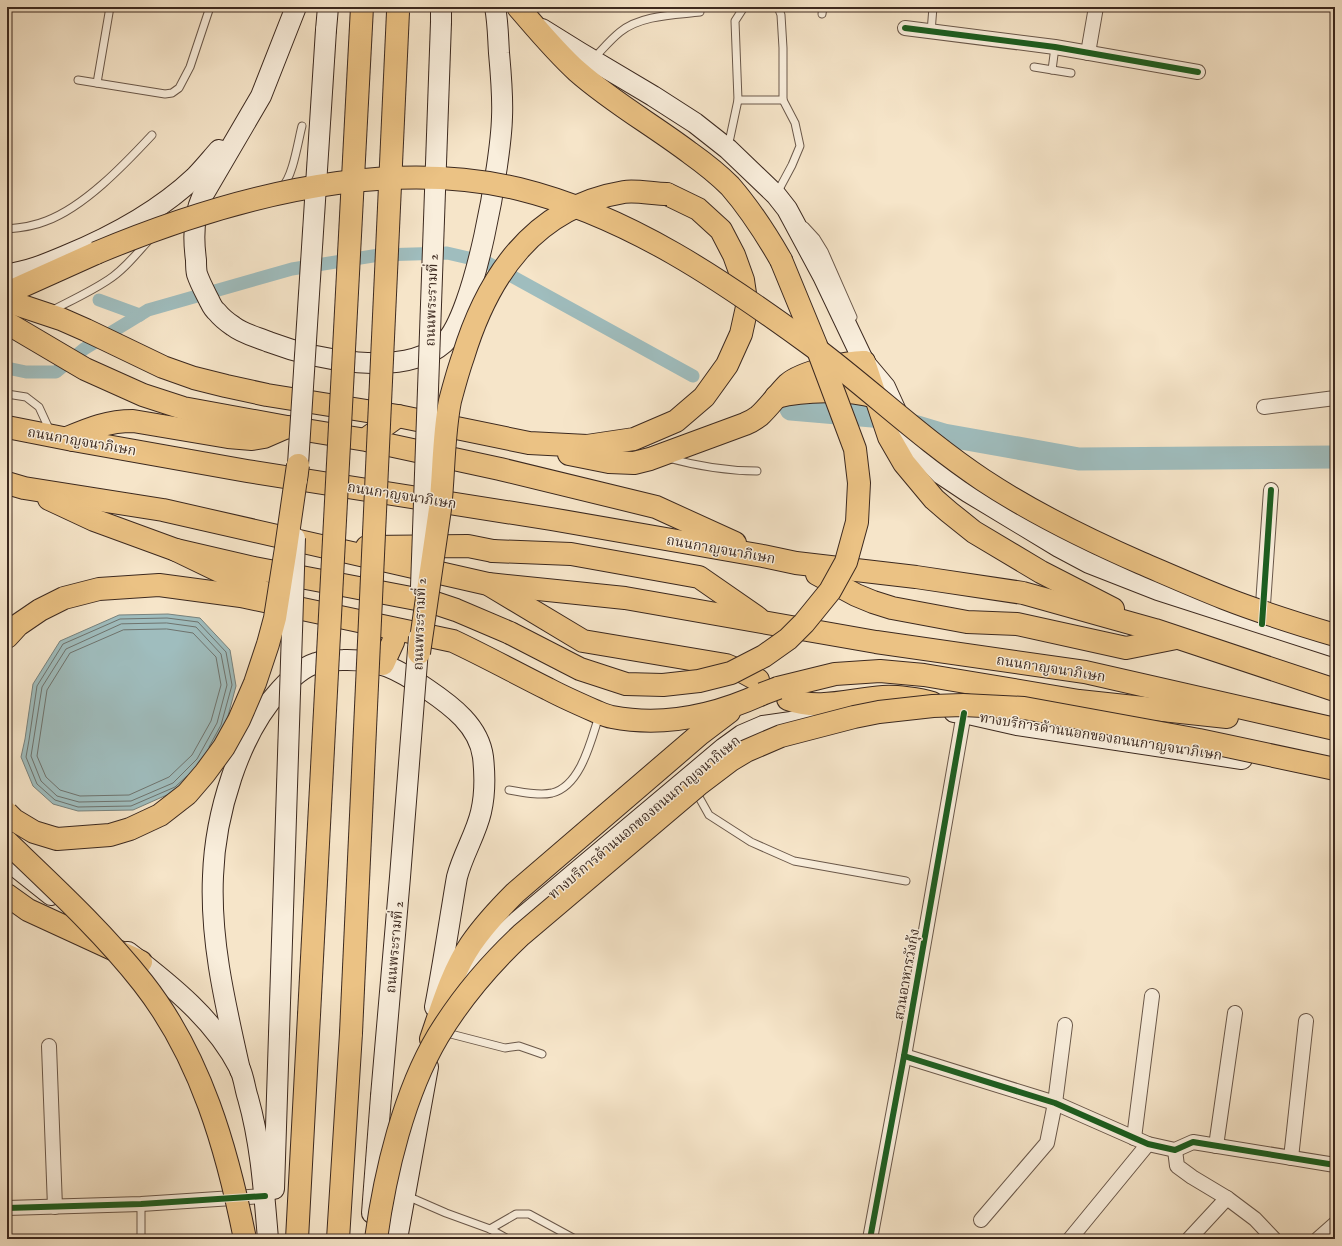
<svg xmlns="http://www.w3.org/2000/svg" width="1342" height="1246" viewBox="0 0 1342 1246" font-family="'IM FELL English','Noto Serif Thai',serif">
	<rect width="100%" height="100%" fill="#f6e5c9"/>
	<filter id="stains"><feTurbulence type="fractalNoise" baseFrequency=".005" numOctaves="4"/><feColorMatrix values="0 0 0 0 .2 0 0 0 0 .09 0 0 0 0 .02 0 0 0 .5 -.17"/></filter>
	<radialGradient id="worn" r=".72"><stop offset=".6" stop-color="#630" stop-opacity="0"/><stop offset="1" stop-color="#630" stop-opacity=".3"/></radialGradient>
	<polygon fill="#9fbdbe" stroke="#77827e" points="168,614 200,618 230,650 236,686 225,727 204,765 178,790 133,810 78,811 53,804 33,786 21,757 25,739 33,684 60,641 119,615"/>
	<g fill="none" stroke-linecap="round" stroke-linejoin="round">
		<g stroke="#6e736e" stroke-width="1">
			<polygon points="167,623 196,627 221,654 227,685 217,723 197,759 173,783 131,801 79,802 57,796 41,781 31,756 42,687 66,649 121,624"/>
			<polygon points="167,629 193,633 216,657 221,685 211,721 192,755 169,777 129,795 80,796 60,790 46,777 37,756 47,690 70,653 123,630"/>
			<polyline points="187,776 175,787 131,806 78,807 55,800 37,784 26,757 29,740 37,686 63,644 120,619 167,618 198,622 226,652 232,685 221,725 209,747"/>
		</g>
		<g stroke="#9fbdbe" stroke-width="13">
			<polyline points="99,300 140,315"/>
			<polyline points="7,368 26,372 56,372 84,349 148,310 292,269 379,255 447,253 486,262 693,376"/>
		</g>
		<polyline stroke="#9fbdbe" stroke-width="23" points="791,409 884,417 944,435 1079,459 1335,457"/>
		<defs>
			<g id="service">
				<polyline points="822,14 823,7"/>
				<polyline points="931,32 933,7"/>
				<path d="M593,59c9,-9 17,-19 27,-27 21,-17 55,-17 80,-20"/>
				<polyline points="1034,67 1071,73"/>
				<polyline points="1052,70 1055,47"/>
				<polyline points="78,80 165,94 172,93 179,88 190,67 210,7"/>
				<polyline points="97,83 110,7"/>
				<polyline points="738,100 783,100"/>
				<polyline points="728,147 738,100 735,21 744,7"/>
				<path d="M282,187c11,-10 16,-46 20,-61"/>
				<polyline points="777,193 792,165 800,146 795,123 783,100 783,48 781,15 778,7"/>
				<polyline points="805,226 816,238 824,251 853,317"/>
				<path d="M7,229c13,-1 27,-3 39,-8 38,-14 78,-56 106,-86"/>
				<path d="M51,311c19,-10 39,-19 57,-31 16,-10 29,-27 42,-41"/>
				<polyline points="7,394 26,397 39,407 50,431"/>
				<path d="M668,458c29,8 59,13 89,13"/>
				<path d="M509,790c13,2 29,6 43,3 29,-7 39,-53 47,-77"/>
				<polyline points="695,790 709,815 751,842 794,861 906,881"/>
				<polyline points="443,1032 505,1048 519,1046 542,1054"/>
				<polyline points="407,1196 446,1213 490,1229 508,1239"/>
				<polyline points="141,1204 141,1239"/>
				<polyline points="490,1229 516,1214 529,1214 575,1239"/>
			</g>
			<g id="minor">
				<polyline points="905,28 1055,47 1198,72"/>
				<polyline points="1088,53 1096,7"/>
				<polyline points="1264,407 1335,398"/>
				<polyline points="1262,619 1271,490"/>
				<polyline points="49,1046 55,1207"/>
				<polyline points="904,1056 1055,1103 1148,1144 1175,1150 1193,1142 1335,1165"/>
				<polyline points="1134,1138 1152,996"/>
				<polyline points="1216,1146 1235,1013"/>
				<polyline points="1175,1150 1177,1166 1192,1177 1227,1198 1255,1219 1274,1239"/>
				<polyline points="1291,1158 1306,1021"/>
				<polyline points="7,1208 141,1204 265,1196"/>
				<polyline points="981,1220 1047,1143 1055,1103 1065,1025"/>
				<polyline points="870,1239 904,1056 964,713"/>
				<polyline points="1070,1239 1148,1144"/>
				<polyline points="1189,1239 1227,1198"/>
				<polyline points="1318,1239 1335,1224"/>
			</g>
			<g id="secondary">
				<path d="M296,7l-35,89 -59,101c-9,20 -9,41 -6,63 0,4 0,10 1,14 3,9 8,18 12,26 2,4 4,9 8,12 4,5 10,10 16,14 10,8 24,11 36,16 45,17 134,37 175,1 31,-28 57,-182 58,-226 1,-21 -1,-42 -3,-64 -1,-15 -1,-31 -4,-46"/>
				<polyline points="441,22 441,7"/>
				<polyline points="542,29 579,52 653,96 695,123 728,149 776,195 787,209 823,276 864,362 885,387 906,433 919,452 941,474 968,492 1059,547 1089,563 1158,590 1335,647"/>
				<polyline points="326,30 328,7"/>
				<path d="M7,274c20,-2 39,-10 58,-18 46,-19 93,-44 130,-79 8,-8 16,-18 24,-27"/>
				<polyline points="954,712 964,713 1017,725 1242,759"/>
				<polyline points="7,860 51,895"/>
				<path d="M128,952c43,33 87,68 112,117 4,9 5,20 8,29 13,46 16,94 20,141"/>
				<path d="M455,998c15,-31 37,-53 62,-76l207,-174 18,-13 21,-9 63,-9"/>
				<path d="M240,1070c-14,-63 -30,-128 -27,-194 2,-60 25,-141 67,-186 10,-11 21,-22 36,-27 8,-3 18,-3 27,-3 36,-1 55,9 84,29 25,17 52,37 56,68 2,18 2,38 -2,55 -5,22 -18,42 -24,65 -2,11 -4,24 -6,36 -5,31 -10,63 -16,94"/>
				<polyline points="274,1189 279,1034"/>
				<polyline points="372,1213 381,1096"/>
				<polyline points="397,1239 428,1067"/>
			</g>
			<g id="trunk">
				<path d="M518,7c19,22 38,45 59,64 35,31 76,54 113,82 14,10 28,21 40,33 20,23 36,48 51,74"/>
				<polyline points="7,301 61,319 86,330 163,367 194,378 226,386 267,395 398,416 529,443 587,446 634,439 676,421 704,397 727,365 741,334 747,307 743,280 734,255 721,230 698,209 667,194"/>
				<polyline points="7,427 73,440"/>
				<path d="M67,438c24,-10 41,-17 66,-17l95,16 24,2 12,-2 23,-10"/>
				<path d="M569,454l40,8 25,1 16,-4 95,-35c5,-2 10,-5 14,-8 10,-9 19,-22 29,-32 14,-12 58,-22 76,-22"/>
				<polyline points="7,483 24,488 163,510 488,584 583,641 726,665 743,672 758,680"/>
				<polyline points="49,499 94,520 176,550 254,568 432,602 456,610 510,633"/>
				<polyline points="367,547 468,546 493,551"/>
				<path d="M788,699c30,12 64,0 95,-2 12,-1 37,2 49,6"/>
				<polyline points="297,1239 309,1015"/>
				<polyline points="338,1239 351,1033"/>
			</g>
			<g id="motorway">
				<polyline points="7,293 96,253"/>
				<polyline points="7,323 85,369 143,395 183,408 287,427 366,440 500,469 656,507 735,543"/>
				<polyline points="864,362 889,437 904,463 934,499 949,512 974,532 1041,572 1113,609"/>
				<path d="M776,397c28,-7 72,-8 100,0"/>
				<polyline points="366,439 398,416"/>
				<polyline points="73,440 247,471 551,519 763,556 796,563 916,577 1023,593 1155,630 1335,690"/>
				<polyline points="176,550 265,593"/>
				<polyline points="493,551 571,554 699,577 758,618"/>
				<polyline points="817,574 856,595 873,602 892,608 967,622 1017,624 1126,648 1176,638"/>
				<polyline points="488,584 625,598 876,642 1085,672 1335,729"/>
				<path d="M7,637l11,-12 22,-15 24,-12 35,-9 60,-4 82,11 212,45c32,15 63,32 95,48 15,8 31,15 47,22 5,2 11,5 17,6 52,10 102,-1 150,-23"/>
				<polyline points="383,664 393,642 396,630"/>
				<polyline points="778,688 835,674 880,671 924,675 1079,701 1227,717"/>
				<polyline points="7,895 28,910 141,962"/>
				<path d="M431,1039c11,-32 21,-67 40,-95 13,-19 28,-35 44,-51l185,-159 29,-22"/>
			</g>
		</defs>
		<use href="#service" stroke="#6a584a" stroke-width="9"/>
		<use href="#minor" stroke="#6a584a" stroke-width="16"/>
		<use href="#secondary" stroke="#3c291f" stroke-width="22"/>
		<use href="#trunk" stroke="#3c291f" stroke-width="24"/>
		<use href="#motorway" stroke="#3c291f" stroke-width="24"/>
		<use href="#service" stroke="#f9eedc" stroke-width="7"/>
		<use href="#minor" stroke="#f9eedc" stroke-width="14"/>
		<use href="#secondary" stroke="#f9eedc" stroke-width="20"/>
		<use href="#trunk" stroke="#ebc284" stroke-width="22"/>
		<use href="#motorway" stroke="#ebc284" stroke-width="22"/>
		<defs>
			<g id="secondary-bridge">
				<polyline points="297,480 326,30"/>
				<polyline points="421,587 441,22"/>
				<polyline points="279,1034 295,538"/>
				<polyline points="381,1096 400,877 419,637"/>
			</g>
			<g id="trunk-bridge">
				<polyline points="510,633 580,669 626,684 663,685 699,681 731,673 764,656 788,639 804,623 830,591 846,562 857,522 859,483 855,449 816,345 781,260"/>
				<path d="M419,653c7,-48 14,-96 21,-144 4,-36 3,-73 10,-108 4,-15 8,-30 13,-44 25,-82 71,-150 161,-165 12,-2 30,2 43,2"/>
				<polyline points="309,1015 362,7"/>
				<polyline points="351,1033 398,12"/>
			</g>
			<g id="motorway-bridge">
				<path d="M96,253c129,-54 284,-97 423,-64 110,27 206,93 296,159 57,43 108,92 168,132 50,33 103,59 158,83 28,12 55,24 83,35 36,14 74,26 111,37"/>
				<polyline points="762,694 778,688"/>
				<polyline points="7,813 14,820 34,832 57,839 110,835 130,829 160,815 187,794 205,773 224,747 239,720 255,683 268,644 275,618 286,548 298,465"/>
				<path d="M7,842c47,45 96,90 136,141 58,74 84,166 102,256"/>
				<path d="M376,1239c9,-66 28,-146 62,-203 23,-38 51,-71 83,-101l177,-150 33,-25 15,-9 35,-15 73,-19 25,-5 54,-6 30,-1 61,3 175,32 136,29"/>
			</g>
		</defs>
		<use href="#secondary-bridge" stroke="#3c291f" stroke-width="22" stroke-linecap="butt"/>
		<use href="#trunk-bridge" stroke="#3c291f" stroke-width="24" stroke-linecap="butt"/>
		<use href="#motorway-bridge" stroke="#3c291f" stroke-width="24" stroke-linecap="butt"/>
		<use href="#secondary-bridge" stroke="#f9eedc" stroke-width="20"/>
		<use href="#trunk-bridge" stroke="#ebc284" stroke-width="22"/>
		<use href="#motorway-bridge" stroke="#ebc284" stroke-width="22"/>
		<defs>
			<g id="cycleway">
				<polyline points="905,28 1055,47 1198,72"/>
				<polyline points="1262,624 1271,490"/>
				<polyline points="904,1056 1055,1103 1148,1144 1175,1150 1193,1142 1335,1165"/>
				<polyline points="7,1208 141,1204 265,1196"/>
				<polyline points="870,1239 904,1056 964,713"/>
			</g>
		</defs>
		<use href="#cycleway" stroke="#f9eedc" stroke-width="8"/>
		<use href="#cycleway" stroke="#1b5e20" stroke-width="6"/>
	</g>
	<g text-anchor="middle" stroke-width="3" stroke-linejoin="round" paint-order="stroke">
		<g font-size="14" fill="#3c291f" stroke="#f9eedc">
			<text transform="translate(431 300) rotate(-88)" y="5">ถนนพระรามที่ 2</text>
			<text transform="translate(82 441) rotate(10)" y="5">ถนนกาญจนาภิเษก</text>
			<text transform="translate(402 495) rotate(9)" y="5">ถนนกาญจนาภิเษก</text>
			<text transform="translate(721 549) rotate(10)" y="5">ถนนกาญจนาภิเษก</text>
			<text transform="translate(419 624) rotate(-88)" y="5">ถนนพระรามที่ 2</text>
			<text transform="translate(1051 668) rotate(9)" y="5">ถนนกาญจนาภิเษก</text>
			<text transform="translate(1101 736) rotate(9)" y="5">ทางบริการด้านนอกของถนนกาญจนาภิเษก</text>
			<text transform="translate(644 817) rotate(-40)" y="5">ทางบริการด้านนอกของถนนกาญจนาภิเษก</text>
			<text transform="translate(394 947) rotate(-85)" y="5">ถนนพระรามที่ 2</text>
			<text transform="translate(906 974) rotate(-80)" y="5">สวนอาหารวังกุ้ง</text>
		</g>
	</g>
	<rect width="1342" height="1246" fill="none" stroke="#f6e5c9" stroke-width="24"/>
	<rect x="8" y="8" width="1326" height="1230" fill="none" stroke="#3c291f" stroke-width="2"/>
	<rect x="12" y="12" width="1318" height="1222" fill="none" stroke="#3c291f"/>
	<rect width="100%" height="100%" filter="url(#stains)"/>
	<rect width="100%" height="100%" fill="url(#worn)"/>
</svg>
